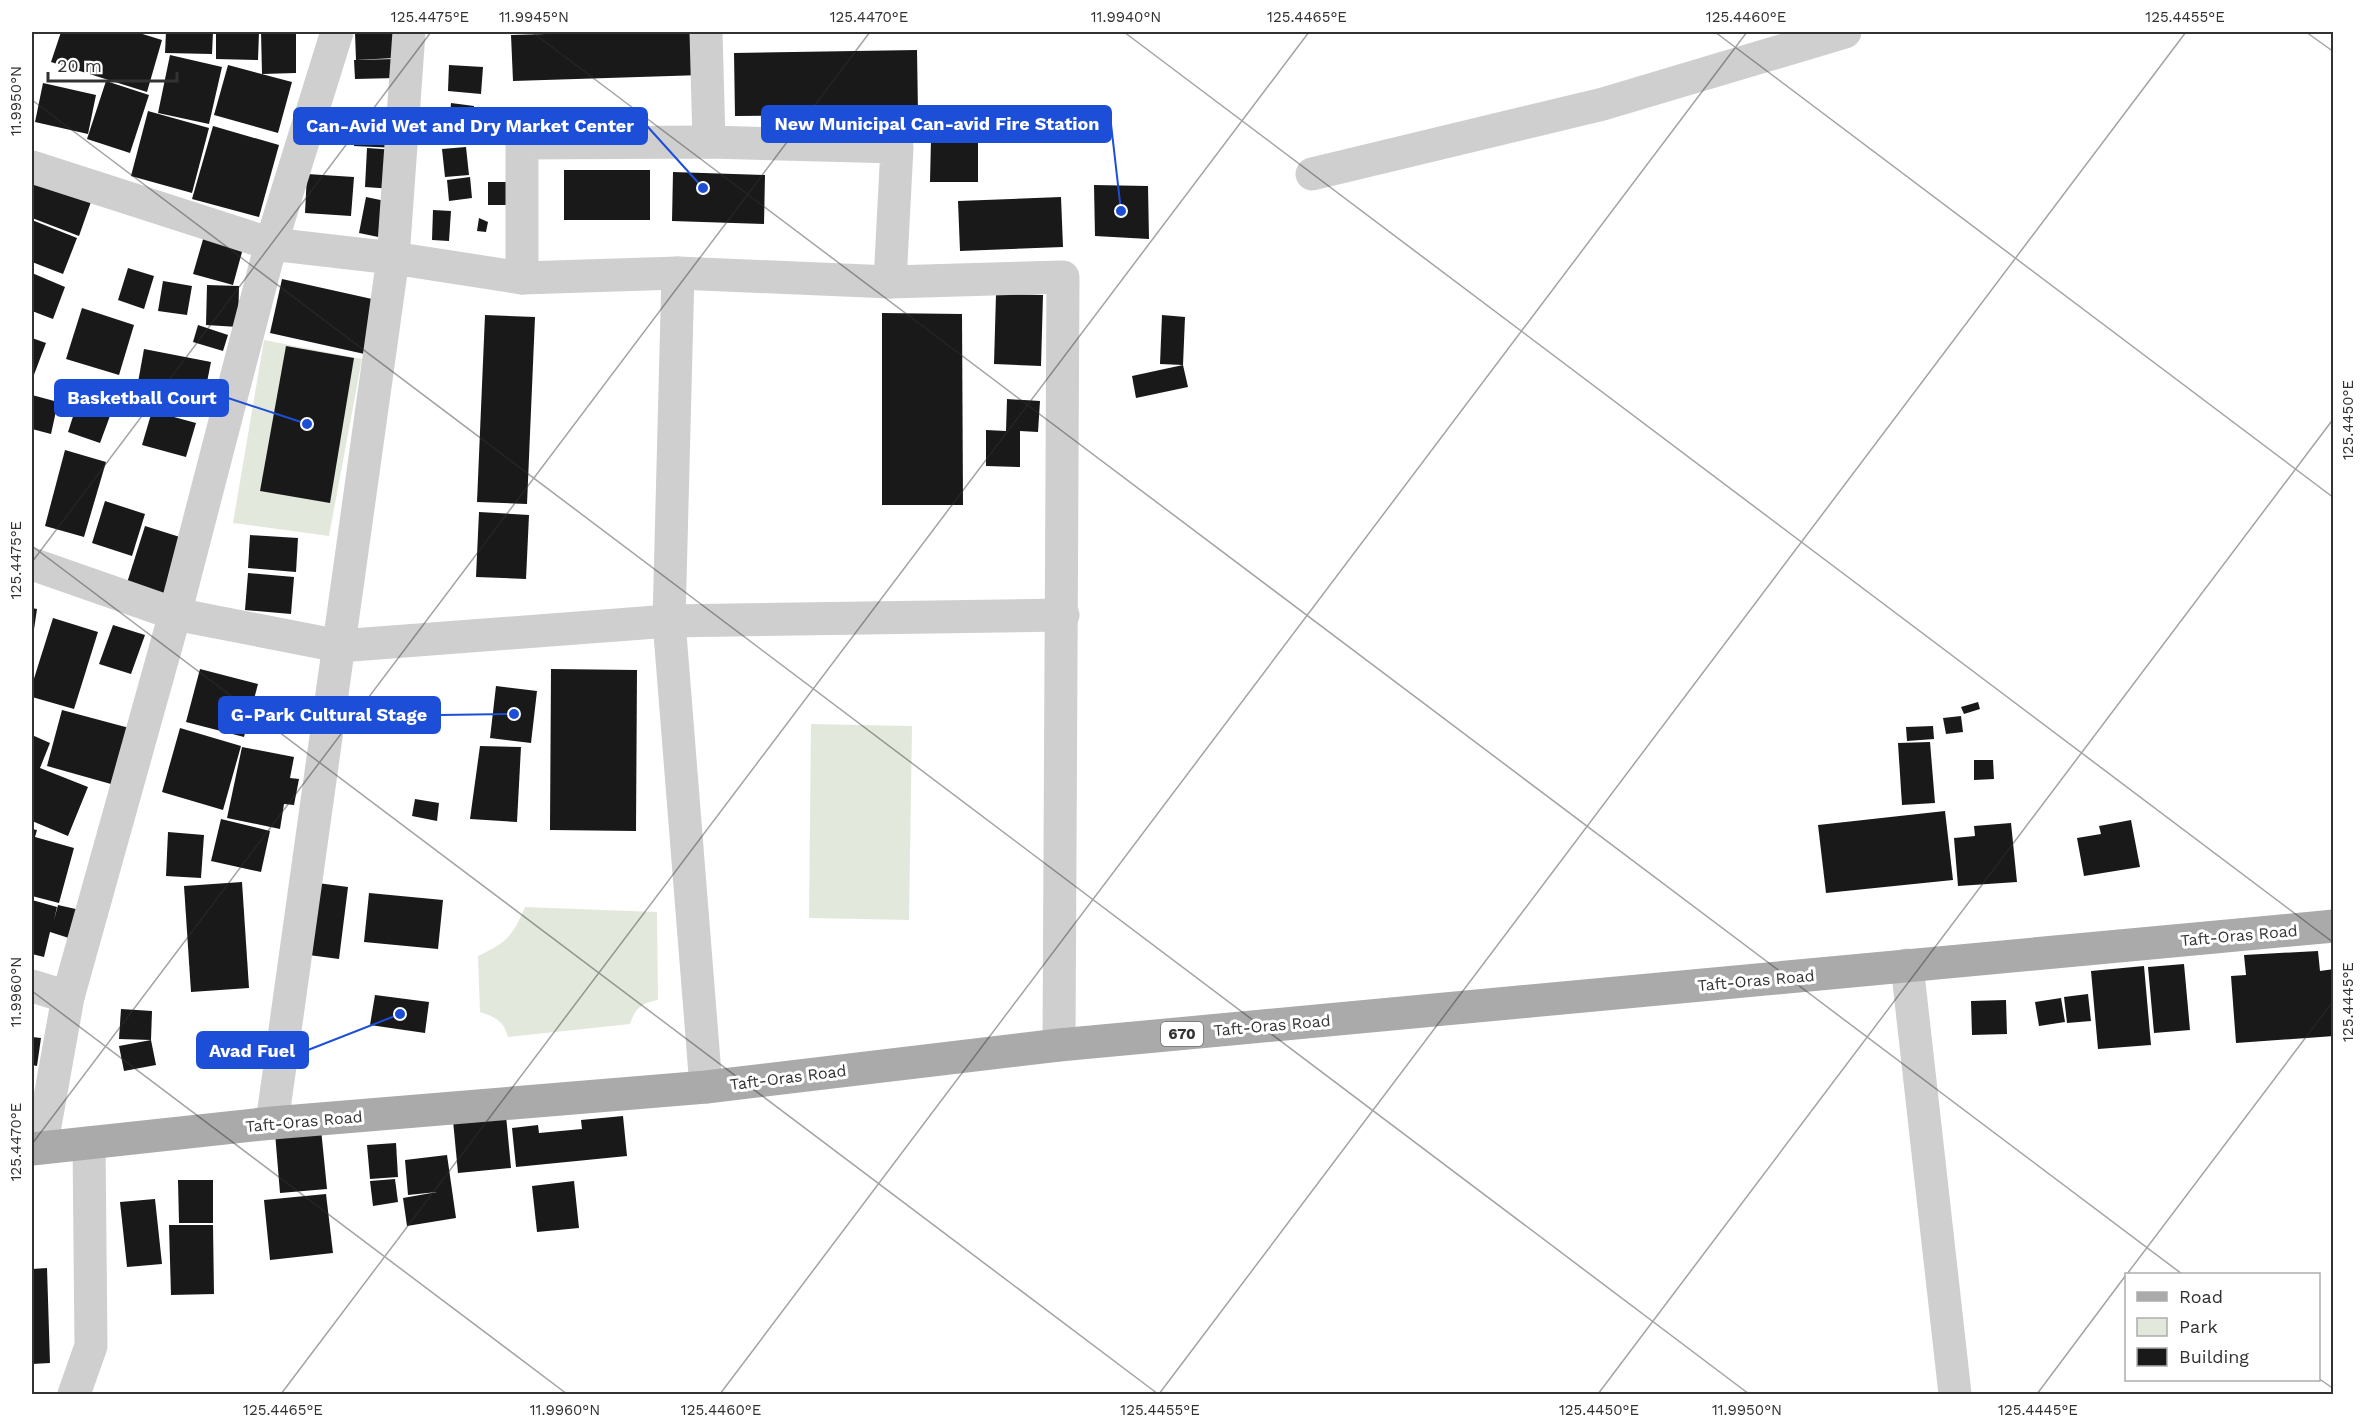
<svg xmlns="http://www.w3.org/2000/svg" width="2365" height="1426" viewBox="0 0 2365 1426" font-family="'Work Sans',sans-serif">
	<rect width="100%" height="100%" fill="#fff"/>
	<g fill="#e3e8dd">
		<polygon points="264,340 362,359 329,536 233,523"/>
		<polygon points="811,724 912,726 909,920 809,918"/>
		<path d="M525,907l132,5 1,88c-16,3 -23,8 -28,24l-122,13c-4,-16 -13,-20 -28,-25l-2,-56c29,-14 34,-19 47,-49z"/>
	</g>
	<g fill="#191919">
		<polygon points="61,32 136,32 162,40 147,92 51,62"/>
		<polygon points="166,32 213,32 212,54 165,53"/>
		<polygon points="216,32 259,32 258,60 216,59"/>
		<polygon points="261,32 296,32 296,73 262,74"/>
		<polygon points="394,32 395,58 356,60 355,33"/>
		<polygon points="616,32 700,32 702,75 513,81 511,35"/>
		<polygon points="917,50 918,114 735,116 734,53"/>
		<polygon points="170,55 222,67 209,124 158,113"/>
		<polygon points="395,59 396,78 355,79 354,60"/>
		<polygon points="228,65 292,82 278,133 214,115"/>
		<polygon points="449,65 483,67 481,94 448,91"/>
		<polygon points="106,81 149,95 130,153 87,139"/>
		<polygon points="43,83 96,95 88,134 35,122"/>
		<polygon points="451,103 474,106 471,142 448,139"/>
		<polygon points="148,111 209,128 192,193 131,176"/>
		<polygon points="356,118 397,120 396,148 354,146"/>
		<polygon points="213,126 279,145 259,217 192,199"/>
		<polygon points="931,139 978,140 978,182 930,182"/>
		<polygon points="466,147 469,175 445,177 442,149"/>
		<polygon points="367,148 396,150 393,189 365,187"/>
		<rect x="564" y="170" width="86" height="50"/>
		<polygon points="673,172 765,175 764,224 672,221"/>
		<polygon points="32,173 93,196 79,236 32,218"/>
		<polygon points="307,174 354,177 351,216 305,213"/>
		<polygon points="470,177 472,198 449,201 447,180"/>
		<rect x="488" y="182" width="22" height="23"/>
		<polygon points="1094,185 1148,186 1149,239 1095,236"/>
		<polygon points="366,197 395,203 388,239 359,233"/>
		<polygon points="1061,197 1063,247 960,251 958,201"/>
		<polygon points="433,210 451,211 449,241 432,240"/>
		<polygon points="479,218 488,222 486,232 477,231"/>
		<polygon points="32,220 77,238 63,274 32,262"/>
		<polygon points="206,229 245,241 233,285 193,274"/>
		<polygon points="128,268 154,276 144,309 118,300"/>
		<polygon points="32,273 65,287 53,319 32,311"/>
		<polygon points="282,279 381,301 369,355 270,333"/>
		<polygon points="163,281 192,286 187,315 158,311"/>
		<polygon points="207,285 239,286 238,327 206,325"/>
		<polygon points="996,294 1043,295 1041,366 994,364"/>
		<polygon points="82,308 134,325 119,375 66,359"/>
		<polygon points="882,313 962,314 963,505 882,505"/>
		<polygon points="485,315 535,317 527,504 477,502"/>
		<polygon points="1162,315 1185,317 1183,365 1160,364"/>
		<polygon points="198,325 228,335 223,351 193,342"/>
		<polygon points="32,338 46,343 32,380"/>
		<polygon points="286,346 354,358 330,503 260,491"/>
		<polygon points="144,349 211,362 201,412 135,399"/>
		<polygon points="1183,365 1188,387 1136,398 1132,376"/>
		<polygon points="32,395 58,402 51,434 32,429"/>
		<polygon points="1007,399 1040,401 1038,432 1020,431 1020,467 986,466 986,430 1006,431"/>
		<polygon points="77,404 110,416 100,443 68,432"/>
		<polygon points="152,411 196,423 186,457 142,445"/>
		<polygon points="65,450 106,462 84,537 45,526"/>
		<polygon points="105,501 145,514 132,556 92,543"/>
		<polygon points="479,512 529,515 526,579 476,577"/>
		<polygon points="145,526 183,538 165,598 126,586"/>
		<polygon points="250,535 298,538 296,572 248,568"/>
		<polygon points="248,573 294,577 291,614 245,610"/>
		<polygon points="32,608 37,609 33,636 32,636"/>
		<polygon points="53,618 98,632 74,709 32,697 32,685"/>
		<polygon points="113,625 145,635 131,674 99,664"/>
		<polygon points="200,669 258,684 244,737 186,722"/>
		<polygon points="551,669 637,670 636,831 550,830"/>
		<polygon points="496,686 537,691 531,743 490,738"/>
		<polygon points="1978,702 1980,709 1964,714 1961,707"/>
		<polygon points="62,710 133,729 118,786 47,766"/>
		<polygon points="1961,716 1963,732 1946,734 1943,718"/>
		<polygon points="1933,726 1934,739 1907,741 1906,727"/>
		<polygon points="180,728 241,746 223,810 162,792"/>
		<polygon points="32,735 50,743 40,768 88,787 68,836 32,821"/>
		<polygon points="1930,742 1935,803 1902,805 1898,743"/>
		<polygon points="480,746 521,747 517,822 470,819"/>
		<polygon points="242,747 294,757 290,778 299,779 294,805 284,804 280,829 227,818"/>
		<polygon points="1974,760 1993,760 1994,779 1974,780"/>
		<polygon points="415,799 439,803 437,821 412,816"/>
		<polygon points="1945,811 1953,880 1826,893 1818,825"/>
		<polygon points="221,819 270,831 261,872 211,861"/>
		<polygon points="2131,820 2140,867 2084,876 2077,838 2101,834 2099,826"/>
		<polygon points="2011,823 2017,882 1958,886 1954,838 1975,836 1974,826"/>
		<polygon points="32,829 37,830 35,837 74,848 59,903 32,896"/>
		<polygon points="168,832 204,835 201,878 166,876"/>
		<polygon points="242,882 249,988 191,992 184,886"/>
		<polygon points="310,882 348,887 339,959 301,954"/>
		<polygon points="369,893 443,900 438,949 364,942"/>
		<polygon points="32,900 57,907 54,920 58,905 80,910 72,939 50,932 44,957 32,954"/>
		<polygon points="2318,951 2320,971 2334,969 2334,1036 2236,1043 2231,976 2246,975 2244,955"/>
		<polygon points="2184,964 2190,1030 2154,1033 2148,967"/>
		<polygon points="2144,966 2151,1045 2098,1049 2091,971"/>
		<polygon points="2088,994 2091,1021 2067,1023 2064,997"/>
		<polygon points="375,995 429,1002 425,1033 370,1025"/>
		<polygon points="2061,998 2065,1022 2039,1026 2035,1002"/>
		<polygon points="2006,1000 2007,1034 1972,1035 1971,1001"/>
		<polygon points="121,1009 152,1011 151,1040 119,1039"/>
		<polygon points="32,1037 41,1038 37,1066 32,1065"/>
		<polygon points="151,1040 156,1065 124,1071 119,1046"/>
		<polygon points="505,1105 511,1168 458,1173 452,1110"/>
		<polygon points="623,1116 627,1156 516,1167 512,1128 538,1125 539,1133 582,1129 581,1120"/>
		<polygon points="321,1129 327,1189 280,1193 275,1133"/>
		<polygon points="396,1143 398,1177 370,1179 367,1145"/>
		<polygon points="447,1155 456,1218 407,1226 403,1198 437,1192 408,1195 405,1160"/>
		<polygon points="395,1179 398,1202 373,1206 370,1181"/>
		<polygon points="178,1180 213,1180 213,1223 179,1223"/>
		<polygon points="574,1181 579,1228 537,1232 532,1186"/>
		<polygon points="326,1194 333,1253 270,1260 264,1200"/>
		<polygon points="155,1199 162,1264 127,1267 120,1202"/>
		<polygon points="169,1225 213,1225 214,1294 171,1295"/>
		<polygon points="47,1268 50,1363 32,1364 32,1269"/>
	</g>
	<g fill="none" stroke-linecap="round" stroke-linejoin="round">
		<g stroke="#cfcfcf" stroke-width="33">
			<polyline points="706,32 709,142"/>
			<polyline points="32,167 271,244 393,258 522,278 678,273 890,282 1063,277 1059,1045"/>
			<polyline points="1312,174 1603,104 1845,32"/>
			<polyline points="678,273 669,621 706,1087"/>
			<polyline points="522,278 522,143 709,142 897,147 890,282"/>
			<polyline points="32,564 175,614 339,646 669,621 1063,615"/>
			<polyline points="1907,965 1955,1394"/>
			<polyline points="32,986 68,997"/>
			<polyline points="272,1123 393,258 409,32"/>
			<polyline points="41,1148 68,997 175,614 271,244 337,32"/>
			<polyline points="74,1394 91,1346 89,1143"/>
		</g>
		<polyline stroke="#aaa" stroke-width="33" points="32,1149 272,1123 706,1087 1059,1045 2334,926"/>
	</g>
	<path fill="none" stroke="#323232" stroke-width="1.5" stroke-opacity="0.45" d="M532,32l1650,1242M1124,32l1210,911M1715,32l619,466M2306,32l28,20M32,100l1717,1294M32,546l1126,848M32,562l399,-530M32,991l535,403M32,1144l838,-1112M2127,1274l207,-274M2318,1378l16,11M281,1394l1028,-1362M720,1394l1027,-1362M1159,1394l1027,-1362M1598,1394l736,-976M2037,1394l89,-119"/>
	<g text-anchor="middle" stroke-width="6" stroke-linejoin="round" paint-order="stroke">
		<rect fill="#fff" stroke="#707070" stroke-width="1.5" x="1161" y="1022" width="42" height="24" rx="4.5"/>
		<g font-size="15" font-weight="bold" fill="#323232">
			<text x="1182" y="1039">670</text>
		</g>
		<g font-size="16" fill="#323232" stroke="#fff">
			<text transform="translate(2239 935) rotate(-5)" y="6">Taft-Oras Road</text>
			<text transform="translate(1756 980) rotate(-5)" y="6">Taft-Oras Road</text>
			<text transform="translate(1272 1025) rotate(-5)" y="6">Taft-Oras Road</text>
			<text transform="translate(788 1077) rotate(-7)" y="6">Taft-Oras Road</text>
			<text transform="translate(304 1121) rotate(-5)" y="6">Taft-Oras Road</text>
		</g>
	</g>
	<path fill="none" stroke="#1d4ed8" stroke-width="2" d="M1121 211L1111 124M703 188L647 126M307 424L228 398M514 714L440 715M400 1014L308 1050"/>
	<g fill="#1d4ed8" stroke="#fff" stroke-width="2">
		<circle cx="1121" cy="211" r="6"/>
		<circle cx="703" cy="188" r="6"/>
		<circle cx="307" cy="424" r="6"/>
		<circle cx="514" cy="714" r="6"/>
		<circle cx="400" cy="1014" r="6"/>
	</g>
	<g fill="#1d4ed8" stroke="#1d4ed8" stroke-width="2">
		<rect x="762" y="106" width="349" height="36" rx="6"/>
		<rect x="294" y="108" width="353" height="36" rx="6"/>
		<rect x="55" y="380" width="173" height="36" rx="6"/>
		<rect x="219" y="697" width="221" height="36" rx="6"/>
		<rect x="197" y="1032" width="111" height="36" rx="6"/>
	</g>
	<g font-size="18" text-anchor="middle" font-weight="bold" fill="#fff">
		<text x="937" y="130">New Municipal Can-avid Fire Station</text>
		<text x="470" y="132">Can-Avid Wet and Dry Market Center</text>
		<text x="142" y="404">Basketball Court</text>
		<text x="329" y="721">G-Park Cultural Stage</text>
		<text x="252" y="1057">Avad Fuel</text>
	</g>
	<rect width="2365" height="1426" fill="none" stroke="#ffffff" stroke-width="66"/>
	<rect x="2125" y="1273" width="195" height="108" fill="#ffffff" stroke="#adadad" stroke-width="1.5"/>
	<rect x="2137" y="1292" width="30" height="9" fill="#aaaaaa" stroke="#adadad" stroke-width="1.5"/>
	<text x="2179" y="1303" font-size="18" fill="#323232">Road</text>
	<rect x="2137" y="1318" width="30" height="18" fill="#e3e8dd" stroke="#adadad" stroke-width="1.5"/>
	<text x="2179" y="1333" font-size="18" fill="#323232">Park</text>
	<rect x="2137" y="1348" width="30" height="18" fill="#191919" stroke="#adadad" stroke-width="1.5"/>
	<text x="2179" y="1363" font-size="18" fill="#323232">Building</text>
	<path d="M48 72v9h129v-9" fill="none" stroke="#323232" stroke-width="3"/>
	<text x="57" y="72" font-size="18" fill="#323232" stroke="#ffffff" stroke-width="4.5" paint-order="stroke">20 m</text>
	<rect x="33" y="33" width="2299" height="1360" fill="none" stroke="#323232" stroke-width="2"/>
	<g font-size="15" text-anchor="middle" fill="#323232">
		<text x="430" y="22">125.4475°E</text>
		<text x="534" y="22">11.9945°N</text>
		<text x="869" y="22">125.4470°E</text>
		<text x="1126" y="22">11.9940°N</text>
		<text x="1307" y="22">125.4465°E</text>
		<text x="1746" y="22">125.4460°E</text>
		<text x="2185" y="22">125.4455°E</text>
		<text transform="translate(16 101) rotate(-90)" y="5">11.9950°N</text>
		<text transform="translate(2348 420) rotate(-90)" y="5">125.4450°E</text>
		<text transform="translate(16 560) rotate(-90)" y="5">125.4475°E</text>
		<text transform="translate(16 992) rotate(-90)" y="5">11.9960°N</text>
		<text transform="translate(2348 1002) rotate(-90)" y="5">125.4445°E</text>
		<text transform="translate(16 1142) rotate(-90)" y="5">125.4470°E</text>
		<text x="283" y="1415">125.4465°E</text>
		<text x="565" y="1415">11.9960°N</text>
		<text x="721" y="1415">125.4460°E</text>
		<text x="1160" y="1415">125.4455°E</text>
		<text x="1599" y="1415">125.4450°E</text>
		<text x="1747" y="1415">11.9950°N</text>
		<text x="2038" y="1415">125.4445°E</text>
	</g>
</svg>
